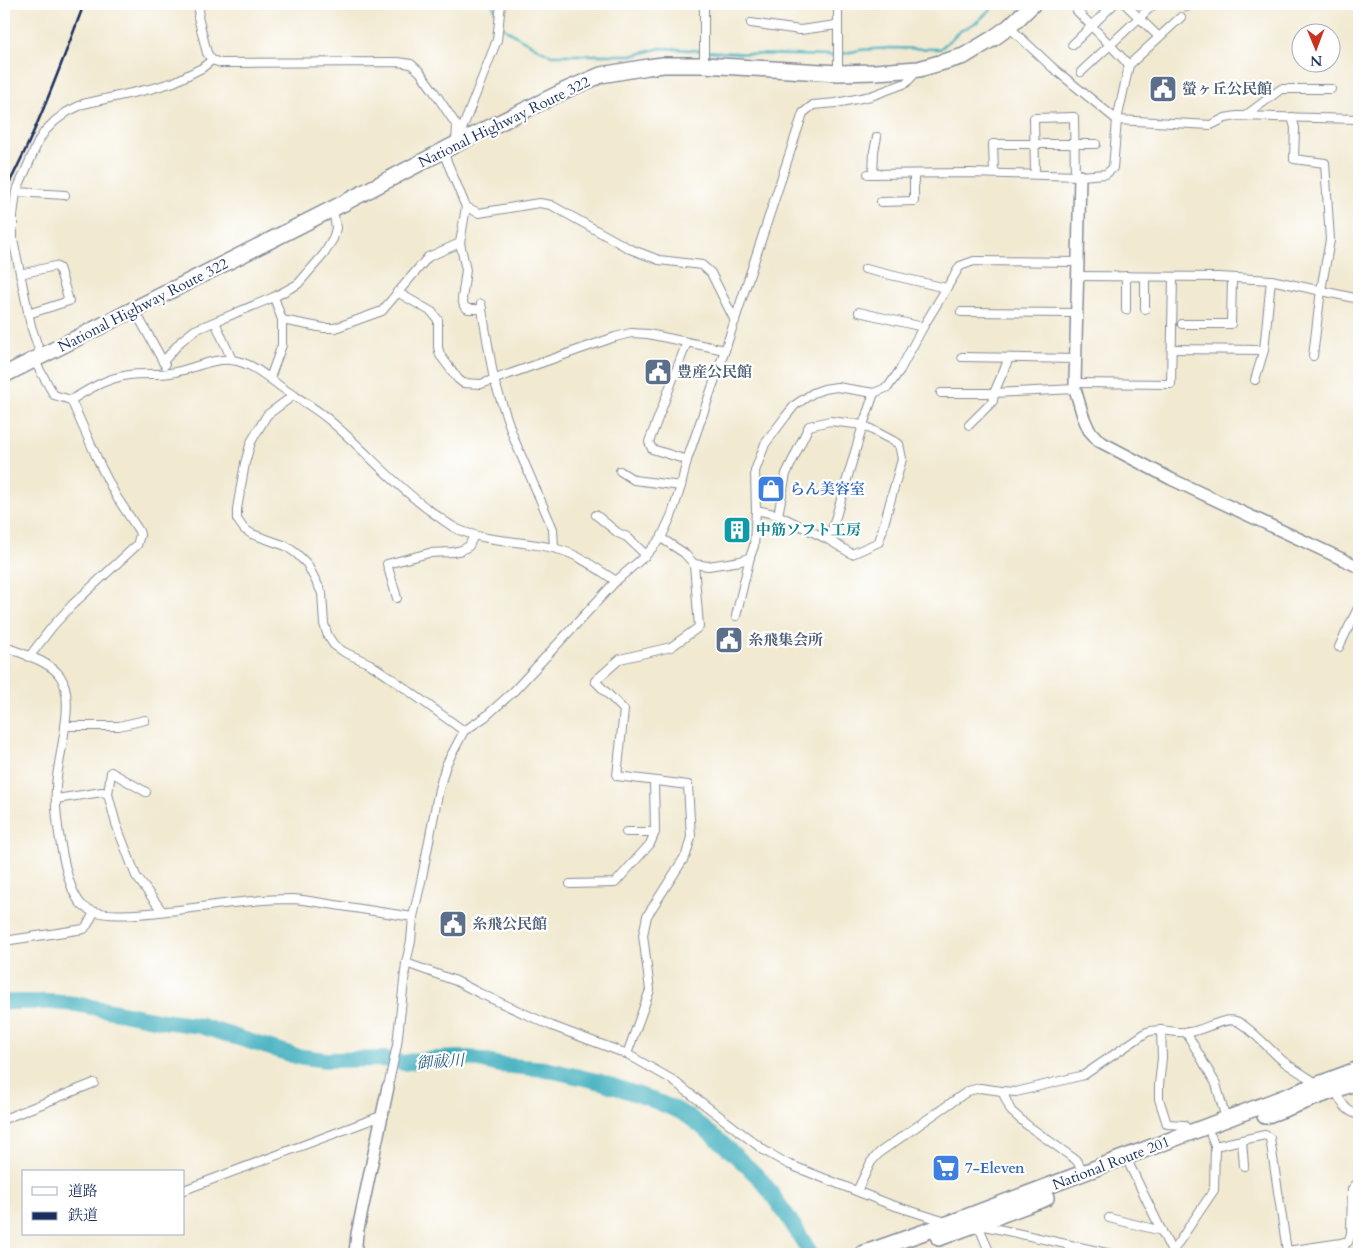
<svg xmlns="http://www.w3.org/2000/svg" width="1363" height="1258" viewBox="0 0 1363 1258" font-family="Cardo,'Noto Serif JP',serif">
	<rect width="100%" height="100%" fill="#fff"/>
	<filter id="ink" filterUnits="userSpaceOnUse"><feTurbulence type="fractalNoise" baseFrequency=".02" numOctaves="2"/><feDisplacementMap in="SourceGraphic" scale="10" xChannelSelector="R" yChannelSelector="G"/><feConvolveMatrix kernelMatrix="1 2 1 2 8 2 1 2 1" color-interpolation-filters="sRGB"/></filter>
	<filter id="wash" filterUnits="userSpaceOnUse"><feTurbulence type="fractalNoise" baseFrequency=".0096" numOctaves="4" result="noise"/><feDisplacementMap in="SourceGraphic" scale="20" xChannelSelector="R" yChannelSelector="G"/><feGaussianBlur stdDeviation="1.12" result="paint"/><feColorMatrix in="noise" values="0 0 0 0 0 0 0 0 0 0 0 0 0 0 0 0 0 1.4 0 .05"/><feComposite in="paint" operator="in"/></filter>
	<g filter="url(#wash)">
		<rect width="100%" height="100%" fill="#f1e9d0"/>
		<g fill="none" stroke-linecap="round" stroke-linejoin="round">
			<g stroke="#41afbe" stroke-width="2.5">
				<polyline points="492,4 497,13"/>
				<polyline points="502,23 503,27 516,36 550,55 635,55 661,48 751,54 832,56 860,50 889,48 940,49 960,31 977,22 996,4"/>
			</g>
			<polyline stroke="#41afbe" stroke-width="16" points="4,1002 51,1002 76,1004 163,1021 201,1026 296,1056 326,1060 385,1059 403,1063 420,1060 458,1058 471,1058 500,1065 545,1069 601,1082 648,1098 679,1111 692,1119 722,1143 750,1169 763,1182 788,1217 811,1254"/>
		</g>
	</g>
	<g filter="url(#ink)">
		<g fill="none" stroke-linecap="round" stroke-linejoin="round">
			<defs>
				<g id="street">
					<polyline points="200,4 198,17 207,53 212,60 221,63 398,62 411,64 420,72 433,90 457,126 456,144"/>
					<polyline points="704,4 704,65"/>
					<polyline points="838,4 838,73"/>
					<polyline points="1125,4 1159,37"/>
					<polyline points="1184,4 1187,7"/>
					<polyline points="1077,11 1110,45 1081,72"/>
					<polyline points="751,23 800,30 837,25"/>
					<polyline points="1009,27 1053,68 1117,120 1211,125 1225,118 1237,116 1359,119"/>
					<polyline points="1072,45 1114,4"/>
					<polyline points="1129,65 1110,45 1154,4"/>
					<polyline points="1245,116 1281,89 1331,89"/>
					<polyline points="1292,117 1295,128 1294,159 1325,163 1330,240 1321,290 1313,356"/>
					<polyline points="459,137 497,40 501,4"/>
					<polyline points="443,152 466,207 479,213 539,203 551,205 630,249 659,260 702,265 711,273 735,321"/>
					<polyline points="994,173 993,144 1096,144"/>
					<polyline points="868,174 969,173 1080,176 1106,174 1113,168 1117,120 1129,65 1181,17"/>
					<polyline points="873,174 874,151 877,137"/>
					<polyline points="1035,174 1034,118 1074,117 1075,175"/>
					<polyline points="16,192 65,195"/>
					<polyline points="881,202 914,201 914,174"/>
					<polyline points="460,243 466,270 462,299 464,306 468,309 482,309"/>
					<polyline points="865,269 946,288"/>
					<polyline points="20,274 55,266 59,268 69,301 28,314"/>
					<polyline points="1077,276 1219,277 1271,280 1359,299"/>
					<polyline points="1126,276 1126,310"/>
					<polyline points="397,292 432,312 438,320 438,347 440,355 458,379 463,383 481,384 615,337 631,333 648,334 725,350"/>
					<polyline points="274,297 298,284 324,254 333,239 336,228 333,209"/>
					<polyline points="481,304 494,380 514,439 553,529 554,548"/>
					<polyline points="134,309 165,365"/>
					<polyline points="1145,309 1145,277"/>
					<polyline points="859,312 923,327"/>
					<polyline points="961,312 1076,313"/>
					<polyline points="215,322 232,360"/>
					<polyline points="1182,324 1231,324 1232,278"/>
					<polyline points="1172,349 1264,350"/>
					<polyline points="41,356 31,326 13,239 13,216 16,192 39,140 45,131 55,121 67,112 83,104 154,88 174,82 202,68 212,60"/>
					<polyline points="962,357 1076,359"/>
					<polyline points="163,362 181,341 195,330 274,297 282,320"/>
					<polyline points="270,378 282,345 282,320 324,328 335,328 382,311 428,257 460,243 466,207"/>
					<polyline points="1255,380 1264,350 1271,280"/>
					<polyline points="1075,383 1171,384 1173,277"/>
					<polyline points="941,393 994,393 1075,389"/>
					<polyline points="294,395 267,415 251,442 245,463 237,509 237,519 244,529 252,534 286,546 297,554 307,564 322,593 324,624 328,636 334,645 344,652 370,664 391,678 464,731"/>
					<path d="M71,400c18,-11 36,-22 58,-25 14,-2 27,0 41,-2 22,-3 40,-15 62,-13 20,3 34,16 49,27 16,11 33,20 47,32 35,29 64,64 101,91 9,6 18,14 28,19 31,14 67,11 100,20 21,5 40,20 59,32"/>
					<polyline points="969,425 993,401 994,393 1009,358"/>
					<polyline points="687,460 652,449 649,442 687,342"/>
					<polyline points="620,471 634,480 681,486"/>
					<polyline points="756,510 778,515 829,540 852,554 879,542 902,459 899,444 863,425 874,393"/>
					<polyline points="596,515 618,533 627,537 646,555"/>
					<polyline points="778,515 786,474 809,426 830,421 863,425 829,540"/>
					<polyline points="661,538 684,553 694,564 708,566 741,561 750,557 754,546 756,510 755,471 765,444 786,416 795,405 813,393 824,389 837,387 874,393 888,387 900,370 923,327 960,266 974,261 1077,262"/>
					<polyline points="397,598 387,564 429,553 453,552 462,550 469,546 474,535"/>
					<polyline points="736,616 750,557"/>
					<path d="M4,646c16,8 45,14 56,30 17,23 -3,83 -4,111 -2,26 8,98 25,117 16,18 74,8 96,6 39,-5 77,-11 116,-11 14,1 28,4 42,6 26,4 52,8 78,12"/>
					<polyline points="1339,647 1359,606"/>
					<polyline points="29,657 52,627 72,605 137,545 140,535 139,531 116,496 101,467 71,400 54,395 34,360"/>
					<polyline points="65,726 119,726 145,720"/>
					<polyline points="108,794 111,772 146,792"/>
					<polyline points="56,799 102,792 108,794 116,824 136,876 162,911"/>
					<polyline points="626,832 655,832"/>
					<polyline points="570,884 615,883 650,844 655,832 654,781"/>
					<polyline points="4,941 84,929 88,924 94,912"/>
					<polyline points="406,963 456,981 479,993 552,1026 627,1054 671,1079 765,1151 788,1164 889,1204 946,1222"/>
					<polyline points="1161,1030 1162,1058 1159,1085 1159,1099 1167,1124 1184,1125 1190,1133"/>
					<polyline points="1186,1032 1216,1084 1226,1119"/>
					<polyline points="627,1054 650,990 643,935 647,916 686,855 691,837 688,785 617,776 624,710 595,681 620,659 671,647 699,627 694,564"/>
					<polyline points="388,1087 397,1045 406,963 411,941 413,917 422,877 439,789 446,765 464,731 485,717 514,691 616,581 646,555 661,538 672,514 681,486 687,460 725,350 803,113 813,105 836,103 871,96 906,83 917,71"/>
					<path d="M1335,1090c6,12 10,21 24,25"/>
					<path d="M1002,1091l14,1 68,-17 63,-43c16,-5 26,2 42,0 14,-1 34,-15 47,-11 12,4 36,31 47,40 11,8 24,16 35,23"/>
					<polyline points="4,1119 94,1083"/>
					<polyline points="1242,1140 1265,1135 1270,1138 1287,1251 1348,1242 1351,1234 1352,1189 1359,1181"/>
					<polyline points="1215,1146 1242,1140 1244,1166"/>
					<polyline points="1130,1166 1173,1254"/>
					<polyline points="184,1190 381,1116"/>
					<polyline points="857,1191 871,1162 880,1152 968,1091 980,1088 1002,1091 1011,1111 1027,1125 1076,1160 1085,1173"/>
					<polyline points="1109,1218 1162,1231"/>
					<polyline points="978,1224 990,1254"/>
					<polyline points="980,1225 1111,1254"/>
					<polyline points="1344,1242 1345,1254"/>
					<polyline points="1172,1252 1214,1190 1215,1146 1211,1136"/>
				</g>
				<g id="secondary">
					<polyline points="1080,176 1075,383 1075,389 1083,416 1089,430 1099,441 1171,479 1359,567"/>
					<polyline points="355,1254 357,1234 388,1087"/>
				</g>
				<g id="highway">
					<polyline points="4,375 344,203 456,144 566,90 601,75 648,67 663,65 704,65 838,73 875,72 919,69 964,56 992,39 1009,27 1033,4"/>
					<polyline points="1265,1116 1359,1081"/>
					<polyline points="939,1238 1046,1198"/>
					<polyline points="862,1254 950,1223 1359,1069"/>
				</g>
			</defs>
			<use href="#street" stroke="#868c97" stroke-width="10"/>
			<use href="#secondary" stroke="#868c97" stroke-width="14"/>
			<use href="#highway" stroke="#868c97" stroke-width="18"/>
			<use href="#street" stroke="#fff" stroke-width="8"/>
			<use href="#secondary" stroke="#fff" stroke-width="11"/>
			<use href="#highway" stroke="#fff" stroke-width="15"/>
			<path stroke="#1b2f5e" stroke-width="2.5" d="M4,193c32,-60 56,-125 80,-189"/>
		</g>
	</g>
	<defs>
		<symbol id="civic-square" viewBox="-11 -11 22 22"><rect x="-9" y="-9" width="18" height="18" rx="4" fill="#5c6f8a" stroke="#fff"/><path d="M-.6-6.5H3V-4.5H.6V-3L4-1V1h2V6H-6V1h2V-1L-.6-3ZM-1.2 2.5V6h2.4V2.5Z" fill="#fff"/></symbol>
		<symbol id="shop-square" viewBox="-11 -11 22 22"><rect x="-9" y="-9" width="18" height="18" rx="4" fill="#3f7fe0" stroke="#fff"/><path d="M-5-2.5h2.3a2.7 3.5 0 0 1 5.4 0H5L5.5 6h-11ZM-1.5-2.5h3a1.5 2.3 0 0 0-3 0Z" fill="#fff"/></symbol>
		<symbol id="building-square" viewBox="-11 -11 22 22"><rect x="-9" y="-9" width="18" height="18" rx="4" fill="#0f9aa8" stroke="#fff"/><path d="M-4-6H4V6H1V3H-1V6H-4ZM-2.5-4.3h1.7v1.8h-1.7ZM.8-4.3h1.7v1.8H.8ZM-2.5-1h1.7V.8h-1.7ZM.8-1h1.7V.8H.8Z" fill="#fff"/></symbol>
		<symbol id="supermarket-square" viewBox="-11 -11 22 22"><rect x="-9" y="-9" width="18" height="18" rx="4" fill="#3f7fe0" stroke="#fff"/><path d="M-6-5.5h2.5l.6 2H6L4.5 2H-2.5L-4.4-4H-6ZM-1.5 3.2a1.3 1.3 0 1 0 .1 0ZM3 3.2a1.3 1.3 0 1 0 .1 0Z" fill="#fff"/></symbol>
	</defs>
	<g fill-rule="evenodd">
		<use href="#civic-square" x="1147" y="73" width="32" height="32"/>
		<use href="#civic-square" x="642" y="356" width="32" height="32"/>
		<use href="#shop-square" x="755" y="473" width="32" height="32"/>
		<use href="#building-square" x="721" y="514" width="32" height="32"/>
		<use href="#civic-square" x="713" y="624" width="32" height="32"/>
		<use href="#civic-square" x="437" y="908" width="32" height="32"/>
		<use href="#supermarket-square" x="930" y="1152" width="32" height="32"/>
	</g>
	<g text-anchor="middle" stroke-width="4.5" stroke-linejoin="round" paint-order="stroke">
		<g font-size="15" font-weight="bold" fill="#4e5e75" stroke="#fff" text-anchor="start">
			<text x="1182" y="94">螢ヶ丘公民館</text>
			<text x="677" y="377">豊産公民館</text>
			<text x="748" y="645">糸飛集会所</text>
			<text x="472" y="929">糸飛公民館</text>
		</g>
		<g font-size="15" fill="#1b2f5e" stroke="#fff">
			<text transform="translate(504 122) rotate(-26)" y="5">National Highway Route 322</text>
			<text transform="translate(143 305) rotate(-27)" y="5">National Highway Route 322</text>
			<text transform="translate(1111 1163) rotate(-21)" y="5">National Route 201</text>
		</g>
		<g font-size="15" font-weight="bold" fill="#366cbe" stroke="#fff" text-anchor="start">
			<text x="790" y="494">らん美容室</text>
			<text x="965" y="1173">7-Eleven</text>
		</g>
		<g font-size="15" font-weight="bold" fill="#0d838f" stroke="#fff" text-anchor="start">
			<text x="756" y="535">中筋ソフト工房</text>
		</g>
		<g font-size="16" font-style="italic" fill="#2a6284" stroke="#fff">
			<text transform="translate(440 1061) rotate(-4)" y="6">御祓川</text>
		</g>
	</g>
	<rect width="1363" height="1258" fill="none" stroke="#fff" stroke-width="20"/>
	<rect x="22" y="1170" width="162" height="65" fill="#ffffff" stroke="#a4acbf"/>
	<rect x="32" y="1187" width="25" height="8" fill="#ffffff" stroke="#a4acbf"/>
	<text x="68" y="1196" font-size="15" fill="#1b2f5e">道路</text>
	<rect x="32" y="1212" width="25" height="8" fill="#1b2f5e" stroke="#a4acbf"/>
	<text x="68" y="1220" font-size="15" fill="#1b2f5e">鉄道</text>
	<g transform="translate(1316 48) rotate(179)"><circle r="24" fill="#ffffff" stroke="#a4acbf"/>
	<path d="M0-4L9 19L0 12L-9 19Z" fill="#c8321e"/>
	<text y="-8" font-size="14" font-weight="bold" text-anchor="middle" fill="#1b2f5e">N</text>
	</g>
</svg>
